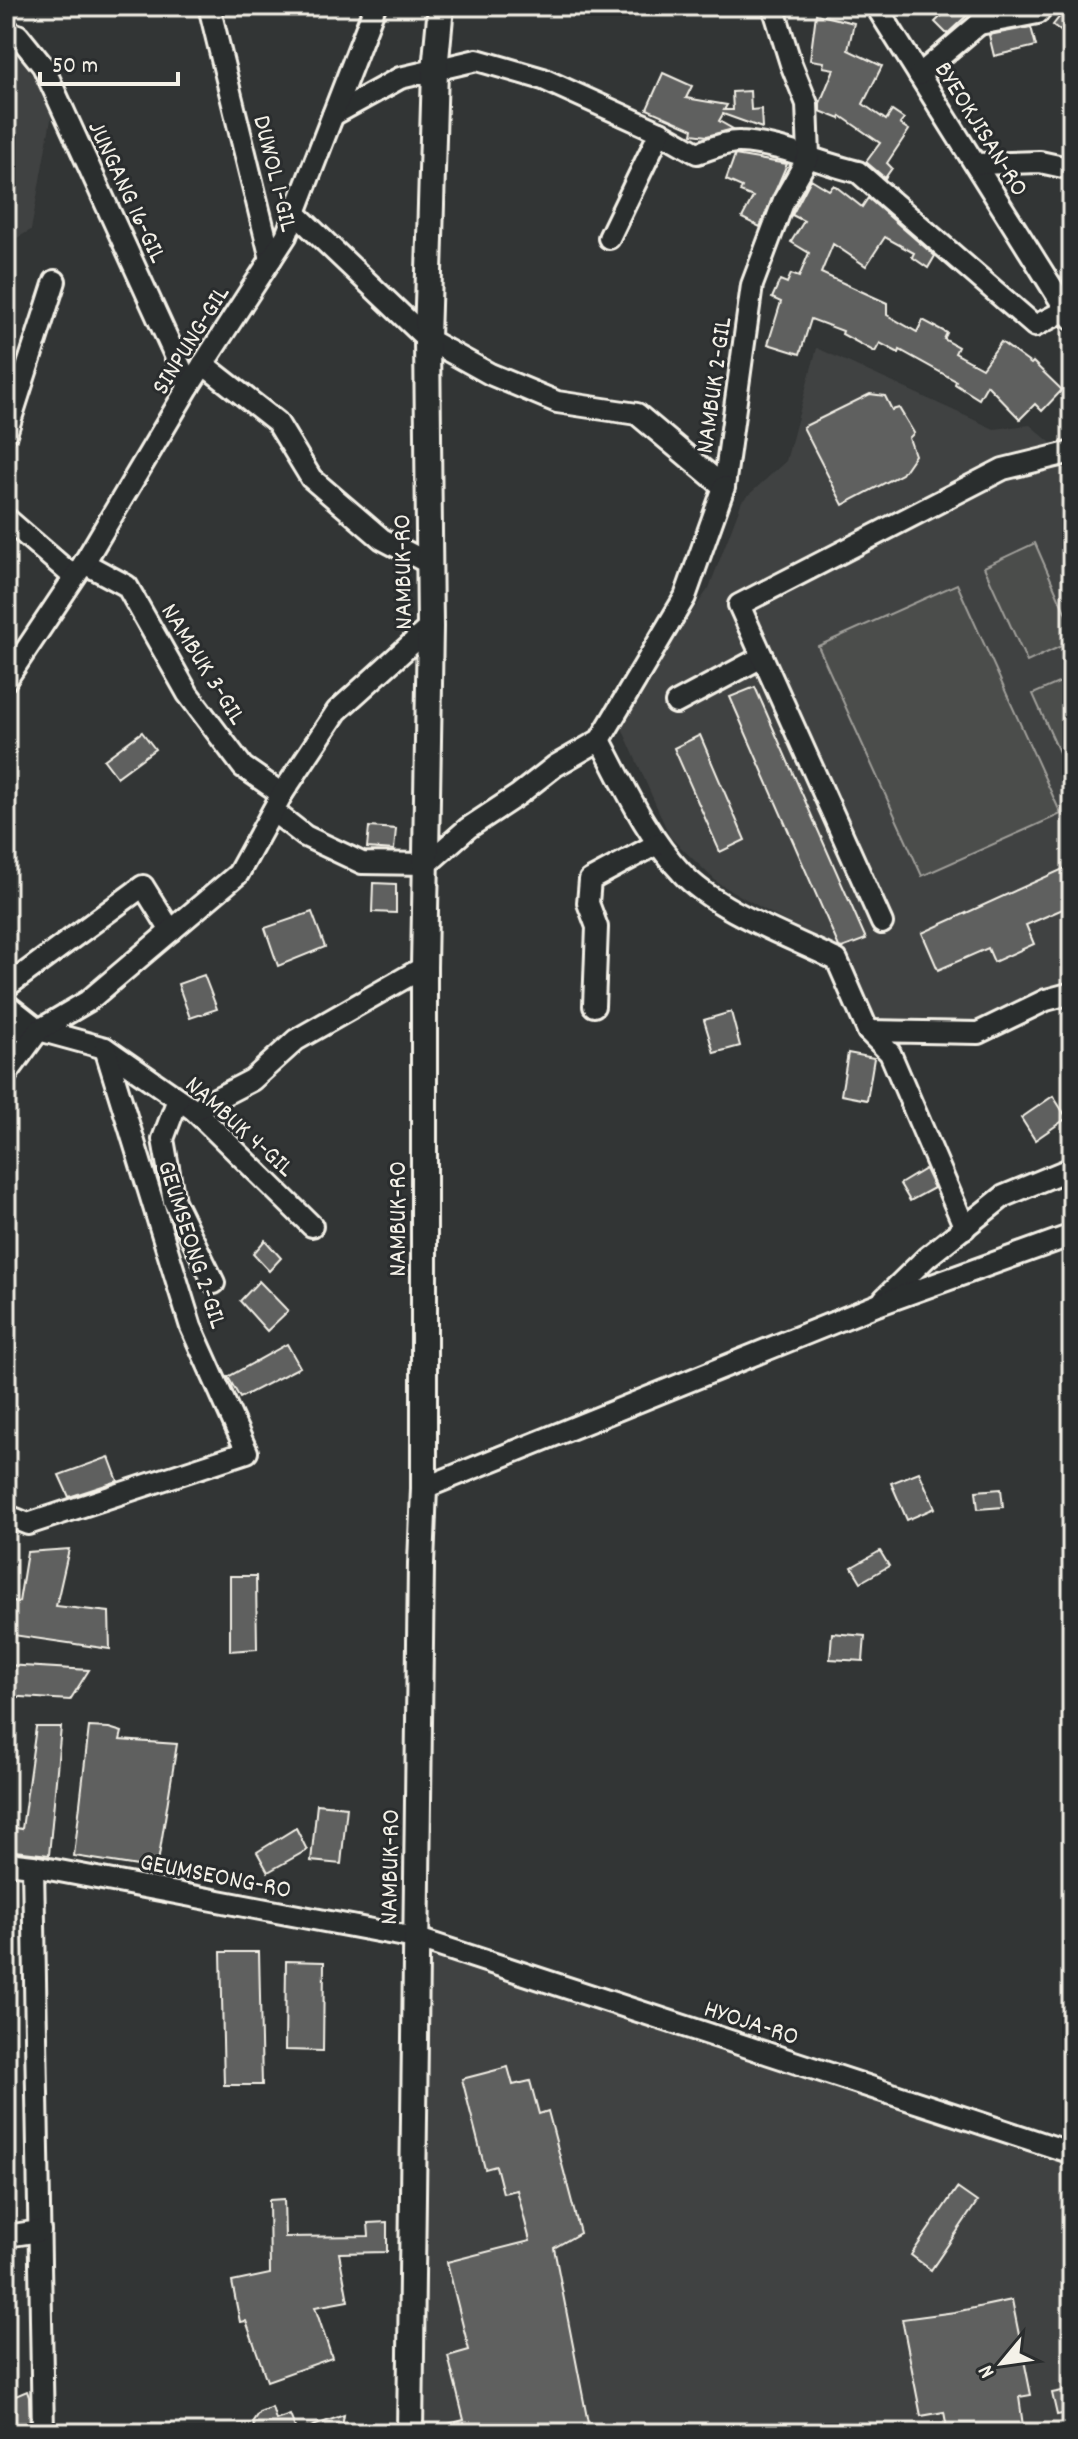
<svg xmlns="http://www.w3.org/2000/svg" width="1078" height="2439" viewBox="0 0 1078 2439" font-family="Dekko,sans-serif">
	<rect width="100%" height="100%" fill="#323535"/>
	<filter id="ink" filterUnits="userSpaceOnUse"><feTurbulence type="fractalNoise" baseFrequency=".0125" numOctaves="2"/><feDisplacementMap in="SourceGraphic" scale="16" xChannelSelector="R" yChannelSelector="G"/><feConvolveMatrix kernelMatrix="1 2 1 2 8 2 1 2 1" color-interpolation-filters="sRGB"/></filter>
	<g filter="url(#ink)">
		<g fill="#404242">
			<polygon points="6,43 13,46 53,108 31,230 6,244"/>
			<polygon points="817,348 994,429 1030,425 1072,461 1072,984 959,1027 875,1022 842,954 718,883 670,837 622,728 622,711 709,588 742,501 786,461"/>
			<polygon points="417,1938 1072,2153 1072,2433 411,2433"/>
		</g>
		<g fill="#4b4d4c" stroke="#a09f9a" stroke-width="2">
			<polygon points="1035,543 1072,628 1072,641 1027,662 984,567"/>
			<polygon points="957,584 1061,814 922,876 818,646"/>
			<polygon points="1072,677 1072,768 1067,770 1033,694"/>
		</g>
		<g fill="#5f605f" stroke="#f4f1e8" stroke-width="2">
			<polygon points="952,6 977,6 947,34 935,22"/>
			<polygon points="1068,6 1072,6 1072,40 1053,25"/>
			<polygon points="816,14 854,23 848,50 882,66 863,104 886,120 892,111 904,119 900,124 909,130 887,163 892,168 885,178 866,162 880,143 841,116 840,119 820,111 820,103 834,69 823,67 824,62 810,60"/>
			<polygon points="1031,27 1036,46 994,56 989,35"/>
			<polygon points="663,73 692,86 686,98 727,105 724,110 733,110 732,92 750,91 751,110 761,109 762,128 723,114 719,121 733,129 707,136 692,134 693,129 647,109"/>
			<polygon points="735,155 787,164 760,227 742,218 753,197 740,192 742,187 726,180"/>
			<polygon points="811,179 829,190 834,185 862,207 868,198 935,256 928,268 912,257 914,253 885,237 866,266 833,244 821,273 887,303 887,315 917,332 923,320 947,333 944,339 958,347 955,353 982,368 1001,342 1031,364 1033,362 1062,390 1042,411 1035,404 1020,419 987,385 979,399 955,384 956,381 900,350 899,353 880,343 875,352 842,334 843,331 811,319 800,354 768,344 781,302 772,298 780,280 787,283 791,274 799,277 809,253 791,242 804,221 792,215"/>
			<polygon points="870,394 885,396 892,410 899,408 914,433 909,438 915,455 902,474 843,505 803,427"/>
			<polygon points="755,687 866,939 842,948 839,947 730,697"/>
			<polygon points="142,732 155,749 117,777 104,760"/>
			<polygon points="700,735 745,840 720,852 674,748"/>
			<polygon points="369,827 396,829 394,850 367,848"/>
			<polygon points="1072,865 1072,905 1026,925 1034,944 994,962 988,948 938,970 922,933"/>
			<polygon points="373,883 396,884 396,913 372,912"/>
			<polygon points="312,912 325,947 278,966 265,928"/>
			<polygon points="204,975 217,1009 190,1018 178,984"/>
			<polygon points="731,1012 740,1046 714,1053 704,1020"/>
			<polygon points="848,1053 874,1058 867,1100 841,1095"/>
			<polygon points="1053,1096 1067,1118 1035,1140 1021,1118"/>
			<polygon points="925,1169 934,1188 910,1201 900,1184"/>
			<polygon points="265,1240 281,1258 269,1271 253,1254"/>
			<polygon points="259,1281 288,1311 267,1331 240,1301"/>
			<polygon points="287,1344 300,1367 240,1398 228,1377"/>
			<polygon points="109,1457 118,1481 69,1497 59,1475"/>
			<polygon points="919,1472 935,1508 907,1520 891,1483"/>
			<polygon points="1001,1489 1003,1507 978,1509 976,1491"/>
			<polygon points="69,1549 56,1606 109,1612 110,1649 6,1634 6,1600 19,1602 27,1552"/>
			<polygon points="880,1551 889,1566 861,1582 852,1567"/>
			<polygon points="230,1576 256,1576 257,1649 230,1651"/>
			<polygon points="832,1633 865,1636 863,1661 830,1659"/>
			<polygon points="6,1665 89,1670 70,1700 6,1696"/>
			<polygon points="36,1727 61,1727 49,1855 6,1850 6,1826 22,1829"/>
			<polygon points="89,1727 109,1728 122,1732 120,1740 177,1744 157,1869 74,1856"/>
			<polygon points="317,1804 347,1807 341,1864 311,1861"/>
			<polygon points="296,1828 307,1850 268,1872 257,1852"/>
			<polygon points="221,1952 259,1952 262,2085 224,2085"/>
			<polygon points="286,1961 324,1962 323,2051 285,2050"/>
			<polygon points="508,2067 513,2085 530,2081 539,2114 548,2111 580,2233 554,2248 590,2433 433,2433 432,2428 464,2420 448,2356 469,2350 447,2262 530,2241 517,2190 503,2193 496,2166 485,2169 462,2079"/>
			<polygon points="957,2188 977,2202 931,2270 911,2255"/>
			<polygon points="284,2199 285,2237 369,2236 368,2223 387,2222 387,2252 339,2253 348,2301 315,2307 332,2358 267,2381 246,2321 240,2322 232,2282 270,2274 269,2200"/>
			<polygon points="1012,2300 1031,2395 1019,2397 1024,2433 948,2433 944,2412 921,2416 902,2319 955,2312"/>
			<polygon points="1072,2389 1072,2412 1057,2415 1052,2393"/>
			<polygon points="27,2391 29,2397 30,2432 18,2433 6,2400"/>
			<polygon points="272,2407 276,2420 290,2415 297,2433 246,2433 254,2428 253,2421 259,2412"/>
			<polygon points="344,2415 341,2433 299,2433 299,2431"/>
		</g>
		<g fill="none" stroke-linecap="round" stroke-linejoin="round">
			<defs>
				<g id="minor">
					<polyline points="209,6 271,259"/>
					<polyline points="876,6 1072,319"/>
					<polyline points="979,24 1038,13 1044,6"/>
					<polyline points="6,31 18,35 43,66 189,386"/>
					<polyline points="919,75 979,24 994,6"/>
					<path d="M333,115l67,-37 77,-18 66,19 117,53 37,21c13,-4 30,-12 43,-11 41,2 79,21 118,30l177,154 31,-16"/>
					<polyline points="976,164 1040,162 1072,169"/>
					<polyline points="295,213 427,339 490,374 557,402 637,414 724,487 752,285 784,200 809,156 807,104 791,64 773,6"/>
					<polyline points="609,238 660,132"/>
					<polyline points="203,364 277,422 311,478 382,539 428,563"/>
					<polyline points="6,434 55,281"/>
					<polyline points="6,518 74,577"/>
					<polyline points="84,563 127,586 188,694 243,767 282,794"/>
					<polyline points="6,680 84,563 189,386 286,236 375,6"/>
					<polyline points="676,703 762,657"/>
					<path d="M600,740c24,45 46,95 81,132 34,38 109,65 156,88l31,71"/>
					<polyline points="273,811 305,836 362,863 427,864 468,828 518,795 555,766 600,740 685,597 724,487"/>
					<polyline points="882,923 739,605 1003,469 1072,452"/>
					<polyline points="6,987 143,886 171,931"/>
					<polyline points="6,1004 39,1030 105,1048 194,1110 312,1226"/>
					<polyline points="594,1006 597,927 588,903 590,880 657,844"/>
					<polyline points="6,1030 39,1030"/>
					<polyline points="6,1075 39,1030 88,1001 238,874 282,794 337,711 430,627"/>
					<polyline points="178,1099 163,1139 174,1201 214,1283"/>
					<polyline points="194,1110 252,1080 296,1040 424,967"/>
					<polyline points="965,1228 890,1053 868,1031 978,1033 1046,1000 1072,993"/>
					<polyline points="884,1299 926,1258 1004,1196 1072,1168"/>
					<polyline points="424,1488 877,1305 1072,1235"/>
					<polyline points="6,1515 28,1524 247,1452 191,1327 105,1048"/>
					<polyline points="6,1863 33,1866 415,1938 1072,2153"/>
					<polyline points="33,1866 43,2433"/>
					<polyline points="6,2236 40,2231"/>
				</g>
				<polyline id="major" points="410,2433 421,1564 424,1488 424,967 430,627 427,339 435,70 441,6"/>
			</defs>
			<use href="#minor" stroke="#f4f1e8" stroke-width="26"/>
			<use href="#major" stroke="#f4f1e8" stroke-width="30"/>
			<use href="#minor" stroke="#2a2d2e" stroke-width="20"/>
			<use href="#major" stroke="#2a2d2e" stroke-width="24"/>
		</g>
	</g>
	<g text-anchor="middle" stroke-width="6" stroke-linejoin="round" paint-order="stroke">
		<g font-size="26" fill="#f4f1e8" stroke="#2a2d2e">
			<text transform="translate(983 128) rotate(58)" y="9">BYEOKJISAN-RO</text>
			<text transform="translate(277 173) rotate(76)" y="9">DUWOL 1-GIL</text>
			<text transform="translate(129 191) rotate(65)" y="9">JUNGANG 16-GIL</text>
			<text transform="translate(189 339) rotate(-58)" y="9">SINPUNG-GIL</text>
			<text transform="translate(712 385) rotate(-82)" y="9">NAMBUK 2-GIL</text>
			<text transform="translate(401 572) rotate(-91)" y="9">NAMBUK-RO</text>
			<text transform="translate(205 663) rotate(58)" y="9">NAMBUK 3-GIL</text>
			<text transform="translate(241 1125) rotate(42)" y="9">NAMBUK 4-GIL</text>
			<text transform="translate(396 1219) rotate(-90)" y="9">NAMBUK-RO</text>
			<text transform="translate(194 1244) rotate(72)" y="9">GEUMSEONG 2-GIL</text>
			<text transform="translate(388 1867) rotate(-89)" y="9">NAMBUK-RO</text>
			<text transform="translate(216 1874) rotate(11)" y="9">GEUMSEONG-RO</text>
			<text transform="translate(752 2021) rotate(18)" y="9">HYOJA-RO</text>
		</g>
	</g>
	<rect width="1078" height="2439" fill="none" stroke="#2a2d2e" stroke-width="32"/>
	<rect x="16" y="16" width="1046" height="2407" fill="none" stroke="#f4f1e8" stroke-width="3" filter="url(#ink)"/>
	<g transform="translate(1002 2363) rotate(241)" stroke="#2a2d2e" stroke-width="6" paint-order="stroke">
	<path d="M0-6L14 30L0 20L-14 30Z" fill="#f4f1e8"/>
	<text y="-12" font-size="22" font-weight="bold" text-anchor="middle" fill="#f4f1e8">N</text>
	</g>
	<path d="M40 72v12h138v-12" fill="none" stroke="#f4f1e8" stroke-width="4"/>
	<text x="52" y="72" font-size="24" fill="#f4f1e8" stroke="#2a2d2e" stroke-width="6" paint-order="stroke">50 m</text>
</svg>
